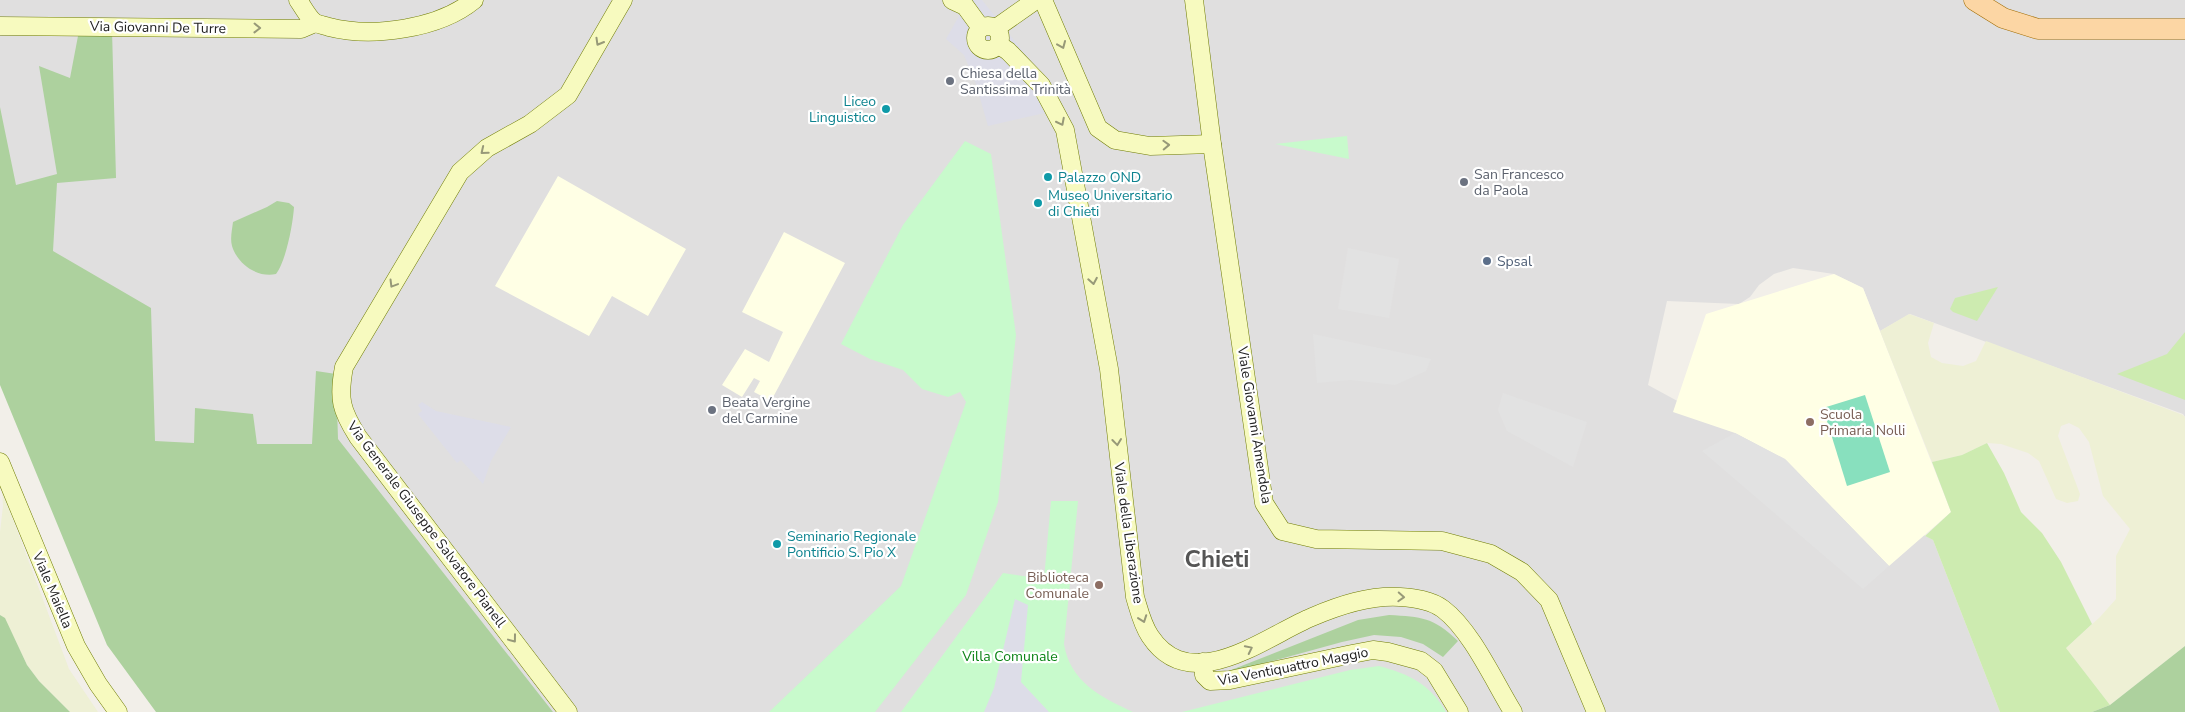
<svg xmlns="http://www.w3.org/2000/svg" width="2185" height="712" viewBox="0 0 2185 712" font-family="'Nunito Sans',sans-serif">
	<rect width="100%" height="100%" fill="#f2efe9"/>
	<polygon fill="#e0dfdf" points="0,0 2185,0 2185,417 2183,414 1910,314 1880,331 1863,288 1834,274 1793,268 1774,274 1759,285 1750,297 1739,304 1667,301 1648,385 1933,540 2000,712 486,712 122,461 8,233 0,189"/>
	<g fill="#ffffe5">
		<polygon points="558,176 686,249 648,316 612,296 589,336 495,286"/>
		<polygon points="784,232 845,263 771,401 754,392 760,381 754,378 742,397 722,385 745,349 769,362 783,332 742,312"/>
		<polygon points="1834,274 1863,288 1951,512 1889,566 1785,459 1735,433 1673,412 1706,314"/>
	</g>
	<g fill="#eef0d5">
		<polygon points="1909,314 1934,323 1928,343 1931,357 1942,363 1963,366 1976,361 1986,341 2183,415 2185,417 2185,646 2110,705 2066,648 2100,617 2116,599 2116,556 2130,529 2103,496 2089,442 2079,428 2069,423 2061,426 2058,436 2080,494 2078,501 2067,503 2056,499 2039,461 2028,453 2001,444 1987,443 1962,455 1932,462 1880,331"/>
		<polygon points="2,490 69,669 98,712 70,712 39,681 27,665 5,619 0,615 0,532 3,506"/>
	</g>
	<g fill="#cdebb0">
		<polygon points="1998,287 1977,321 1953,312 1950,309 1955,298"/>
		<polygon points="2185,332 2185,400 2117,374 2167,354"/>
		<polygon points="1987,443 2004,473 2021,512 2042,533 2061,562 2092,624 2066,648 2110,705 2092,712 2000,712 1933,540 1925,536 1951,512 1932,462 1962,455"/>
	</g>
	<g fill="#add19e">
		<polygon points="112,30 116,178 57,183 53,251 151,308 155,441 194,443 195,408 253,414 257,444 312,444 316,371 336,374 338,439 553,712 156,712 107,645 0,385 0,107 16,185 57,174 39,66 70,78 78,36"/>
		<path d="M277,201l12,2 5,4c-1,17 -8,54 -18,67 -18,4 -38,-9 -44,-28 -2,-7 0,-16 1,-24l34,-15z"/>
		<polygon points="0,615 5,618 27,665 39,681 70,712 0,712"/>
		<path d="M1389,615c33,2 44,2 69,26l-15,16 -20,-13 -22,-7 -27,-2 -32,7 -110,30h-6l132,-52z"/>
		<polygon points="2185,646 2185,712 2092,712 2110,705"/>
	</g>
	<g fill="#c8facc">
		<polygon points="1347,136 1349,159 1275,144"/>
		<polygon points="965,141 991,154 1016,335 998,502 966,595 875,712 769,712 901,586 966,402 960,392 948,397 922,389 903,370 870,359 841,344 903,225"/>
		<path d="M1051,501h27l-14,143c6,38 37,53 69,68h-232l102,-139 41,6z"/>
		<path d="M1379,666c30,8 51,18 67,46h-264l168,-42z"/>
	</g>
	<polygon fill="#88e0be" points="1865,395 1890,472 1847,486 1823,408"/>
	<g fill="#e2e2e2">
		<polygon points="1348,248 1399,259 1389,318 1338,309"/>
		<polygon points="1313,334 1431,359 1426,371 1395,385 1350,380 1317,383"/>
		<polygon points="1503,393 1587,422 1573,467 1507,431 1498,410"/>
		<polygon points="1735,433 1785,459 1889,566 1863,589 1702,451"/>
	</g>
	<g fill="#dddde8">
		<polygon points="968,0 982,0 1036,68 1049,112 988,126 976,84 964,55 946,39"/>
		<polygon points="422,402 436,411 511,427 491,461 483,484 461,460 457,463 418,414 422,411 418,405"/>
		<polygon points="1015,599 1028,605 1021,682 1049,712 984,712 994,688"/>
	</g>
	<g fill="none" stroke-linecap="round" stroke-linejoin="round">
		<defs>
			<g id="secondary">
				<path d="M298,0c5,7 10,17 16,22 4,3 11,3 15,5 43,11 110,2 145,-27"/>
				<polyline points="952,0 965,6 981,28"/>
				<polyline points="1043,0 1098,128 1115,140 1150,146 1212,144"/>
				<polyline points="1194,0 1212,144 1264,503 1282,531 1316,539 1442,541 1491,554 1522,572 1549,600 1596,712"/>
				<circle cx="988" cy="38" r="12"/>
				<polyline points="0,26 301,29 315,23"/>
				<polyline points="996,28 1036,0"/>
				<path d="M999,45l9,6 33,34 24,45 44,239 26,228c4,13 7,27 15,39 41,62 116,0 162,-19 28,-12 58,-22 88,-20 15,1 31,3 43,12 28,21 51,72 70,103"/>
				<polyline points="0,462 76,646 98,684 118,712"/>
				<polyline points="1203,662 1204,675 1210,681 1230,680 1352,654 1373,650 1388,652 1421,661 1434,671 1459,712"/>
				<path d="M568,712l-210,-275c-17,-27 -20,-38 -14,-70l116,-195 27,-24 43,-24 38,-29 55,-95"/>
			</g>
			<polyline id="primary" points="1974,0 2003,18 2038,29 2185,29"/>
		</defs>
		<use href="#secondary" stroke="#707d05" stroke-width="19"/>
		<use href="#primary" stroke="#a06b00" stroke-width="21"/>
		<use href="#secondary" stroke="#f7fabf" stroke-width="18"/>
		<use href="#primary" stroke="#fcd6a4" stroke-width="20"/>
	</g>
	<defs><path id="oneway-chevron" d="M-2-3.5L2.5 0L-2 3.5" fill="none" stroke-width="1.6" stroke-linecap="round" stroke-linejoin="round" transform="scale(1.25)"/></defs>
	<g stroke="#979978">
		<use href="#oneway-chevron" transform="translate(257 28) rotate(1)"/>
		<use href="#oneway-chevron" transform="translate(599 42) rotate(120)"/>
		<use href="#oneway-chevron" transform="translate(1062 45) rotate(67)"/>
		<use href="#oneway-chevron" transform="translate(1061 122) rotate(63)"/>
		<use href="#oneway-chevron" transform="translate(1166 145) rotate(-2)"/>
		<use href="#oneway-chevron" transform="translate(484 151) rotate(141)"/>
		<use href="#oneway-chevron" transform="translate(1093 281) rotate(80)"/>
		<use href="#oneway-chevron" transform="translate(393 284) rotate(121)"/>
		<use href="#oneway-chevron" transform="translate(1117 442) rotate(83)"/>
		<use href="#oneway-chevron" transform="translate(1401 597) rotate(3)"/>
		<use href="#oneway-chevron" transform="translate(1143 619) rotate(70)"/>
		<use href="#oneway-chevron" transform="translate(513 639) rotate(53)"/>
		<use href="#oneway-chevron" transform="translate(1249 649) rotate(-26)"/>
	</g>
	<g fill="#6b7280" stroke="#fff" stroke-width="2">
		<circle cx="950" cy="81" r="5"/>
		<circle cx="1464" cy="182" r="5"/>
		<circle cx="712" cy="410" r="5"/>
	</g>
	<g fill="#0f9aa8" stroke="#fff" stroke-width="2">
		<circle cx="886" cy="109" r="5"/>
		<circle cx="1048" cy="177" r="5"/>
		<circle cx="1038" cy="203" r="5"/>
		<circle cx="777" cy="544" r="5"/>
	</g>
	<circle fill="#5c6f8a" stroke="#fff" stroke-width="2" cx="1487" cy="261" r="5"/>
	<g fill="#8d6e63" stroke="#fff" stroke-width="2">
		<circle cx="1810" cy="422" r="5"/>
		<circle cx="1099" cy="585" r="5"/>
	</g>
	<g text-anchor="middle" stroke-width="4.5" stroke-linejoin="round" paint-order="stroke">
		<g font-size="14" fill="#222" stroke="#fff">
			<text transform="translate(158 27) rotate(1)" y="5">Via Giovanni De Turre</text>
			<text transform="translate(1255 425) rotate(81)" y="5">Viale Giovanni Amendola</text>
			<text transform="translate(427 524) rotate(53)" y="5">Via Generale Giuseppe Salvatore Pianell</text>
			<text transform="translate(1129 533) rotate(82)" y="5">Viale della Liberazione</text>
			<text transform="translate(53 590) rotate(67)" y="5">Viale Maiella</text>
			<text transform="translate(1293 666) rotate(-11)" y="5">Via Ventiquattro Maggio</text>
		</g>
		<g font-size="14" fill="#5b616d" stroke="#fff" text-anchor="start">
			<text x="960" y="78">Chiesa della<tspan x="960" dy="16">Santissima Trinità</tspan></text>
			<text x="1474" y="179">San Francesco<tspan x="1474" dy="16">da Paola</tspan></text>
			<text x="722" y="407">Beata Vergine<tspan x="722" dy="16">del Carmine</tspan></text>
		</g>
		<g font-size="14" fill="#0d838f" stroke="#fff" text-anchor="start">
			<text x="876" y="106" text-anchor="end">Liceo<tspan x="876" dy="16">Linguistico</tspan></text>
			<text x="1058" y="182">Palazzo OND</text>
			<text x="1048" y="200">Museo Universitario<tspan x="1048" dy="16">di Chieti</tspan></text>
			<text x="787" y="541">Seminario Regionale<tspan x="787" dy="16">Pontificio S. Pio X</tspan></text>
		</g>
		<g font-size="14" fill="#4e5e75" stroke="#fff" text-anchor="start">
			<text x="1497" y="266">Spsal</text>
		</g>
		<g font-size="14" fill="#785e54" stroke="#fff" text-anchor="start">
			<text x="1820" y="419">Scuola<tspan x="1820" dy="16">Primaria Nolli</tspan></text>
			<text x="1089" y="582" text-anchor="end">Biblioteca<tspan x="1089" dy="16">Comunale</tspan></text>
		</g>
		<g font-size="14" fill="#0c8416" stroke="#fff">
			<text x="1010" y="661">Villa Comunale</text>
		</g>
		<g font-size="24" font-weight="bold" fill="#555" stroke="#fff">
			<text x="1217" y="567">Chieti</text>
		</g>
	</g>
</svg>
